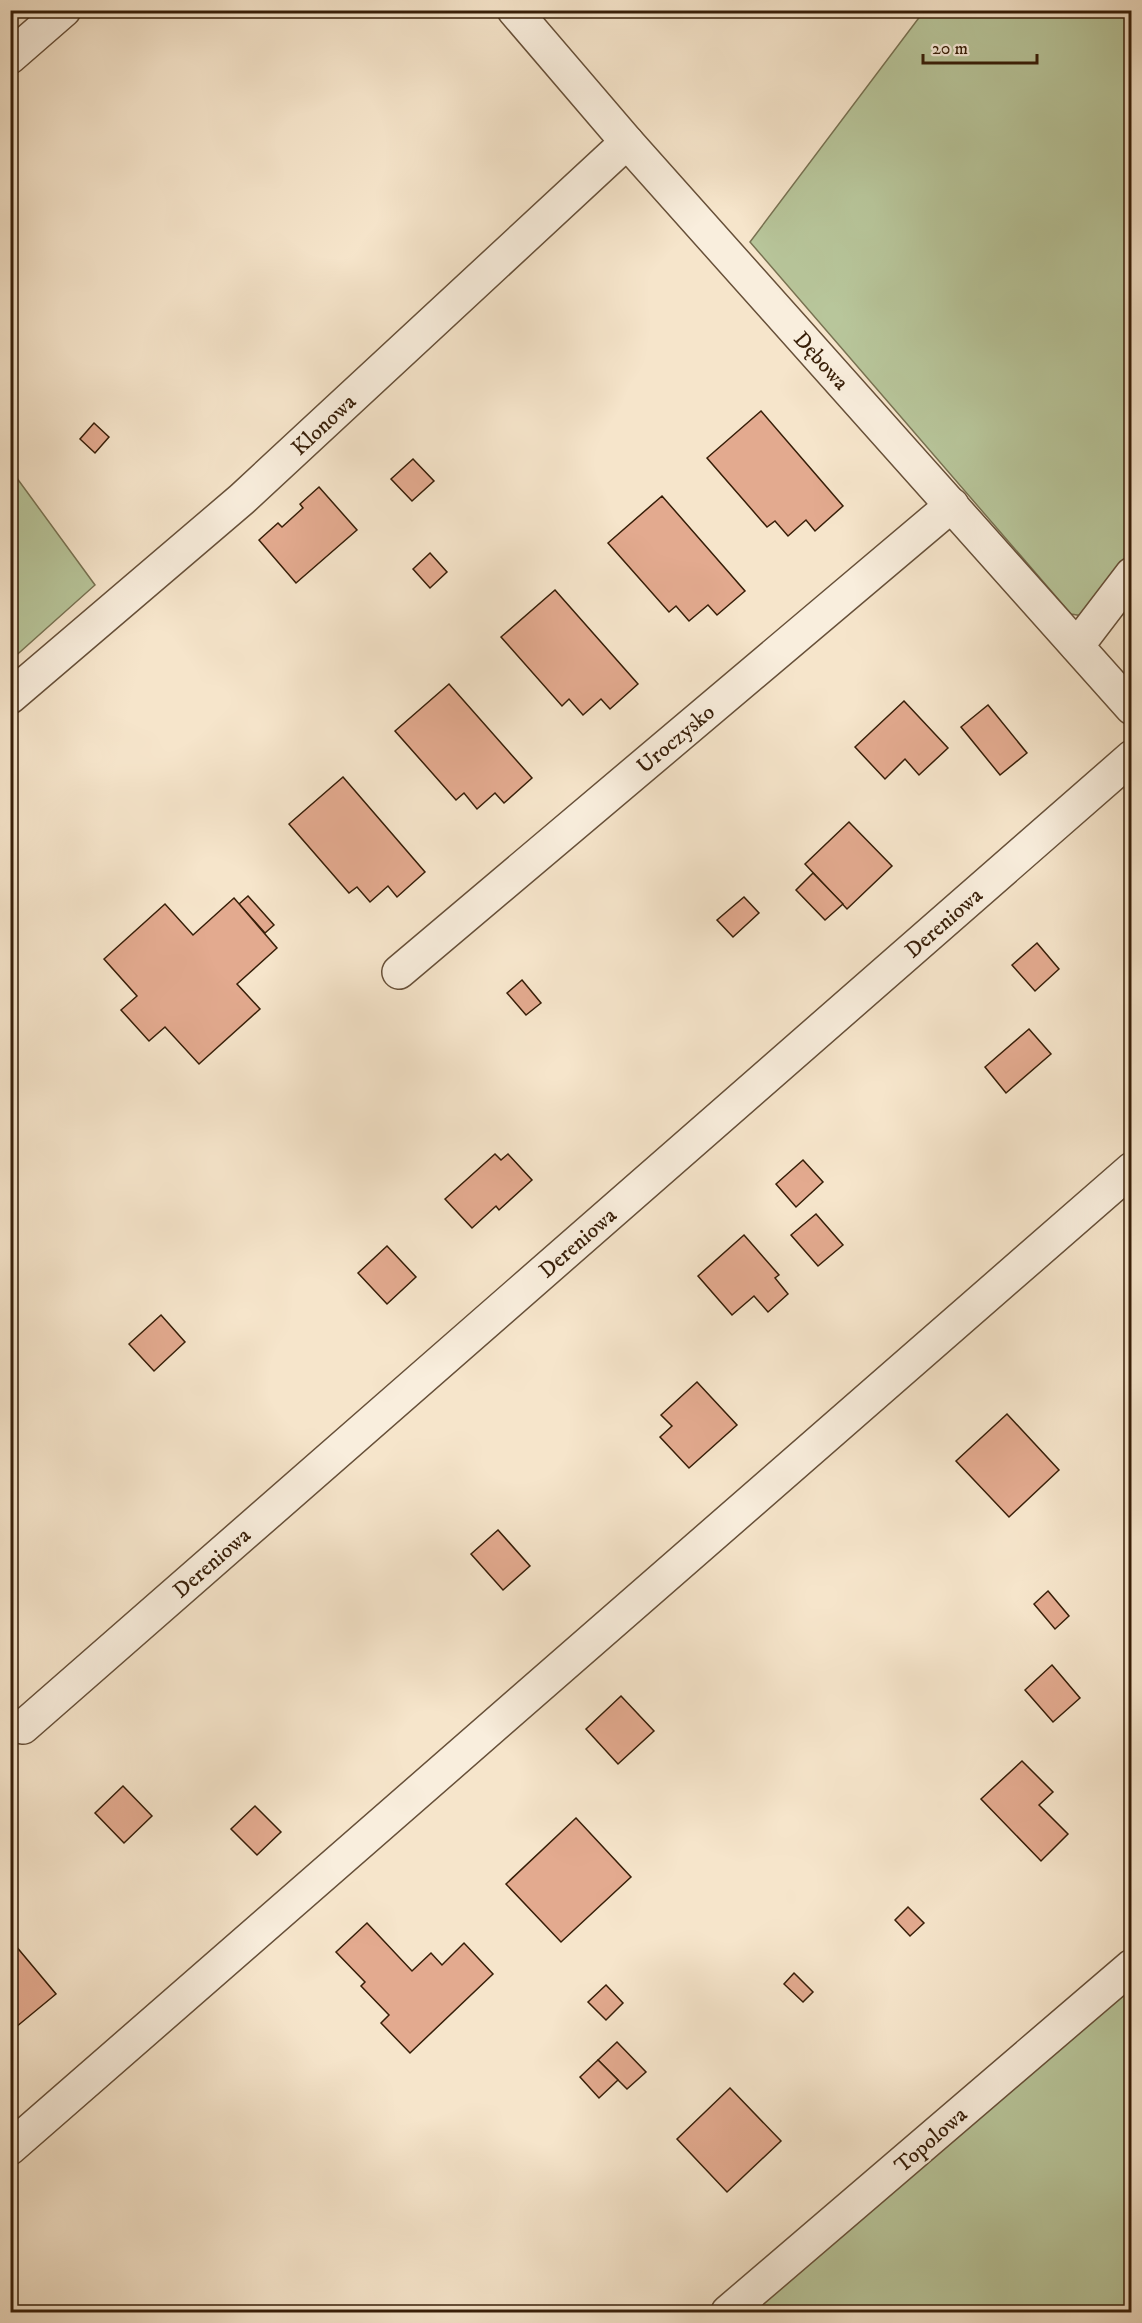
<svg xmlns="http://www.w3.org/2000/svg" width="1142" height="2323" viewBox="0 0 1142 2323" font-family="'IM FELL DW Pica',serif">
	<rect width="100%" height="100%" fill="#f6e5cb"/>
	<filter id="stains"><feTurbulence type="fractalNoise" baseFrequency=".00333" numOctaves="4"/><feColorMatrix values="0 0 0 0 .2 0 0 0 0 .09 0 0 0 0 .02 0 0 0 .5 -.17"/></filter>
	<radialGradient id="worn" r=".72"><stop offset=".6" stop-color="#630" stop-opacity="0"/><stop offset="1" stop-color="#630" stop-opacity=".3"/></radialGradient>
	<g fill="#b8c69b" stroke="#787252" stroke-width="1.5">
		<polygon points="924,11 1131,11 1131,562 1089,617 1071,614 750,242"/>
		<polygon points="11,470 95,585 11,660 10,660"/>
		<polygon points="1131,1979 1131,2312 749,2312"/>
	</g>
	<g fill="#e3aa8f" stroke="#371e08" stroke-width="1.5">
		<polygon points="761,411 843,506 815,531 806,520 788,536 775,521 767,527 707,458"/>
		<polygon points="94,423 109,437 95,453 80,439"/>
		<polygon points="413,459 434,481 412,501 391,479"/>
		<polygon points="319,487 357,530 296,583 259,540 278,523 282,527 303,508 300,504"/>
		<polygon points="662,496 745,591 717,615 708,605 689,621 676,606 669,612 608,543"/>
		<polygon points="430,553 447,572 430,588 413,569"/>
		<polygon points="555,590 638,684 610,709 601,699 583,715 569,699 562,706 501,637"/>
		<polygon points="449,684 532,778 504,803 495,793 477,809 464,793 456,800 395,731"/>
		<polygon points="904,701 948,748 919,775 905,759 885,779 855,747"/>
		<polygon points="988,705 1027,753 1000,775 961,727"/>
		<polygon points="343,777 425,872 397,897 388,886 370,902 357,887 349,893 289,824"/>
		<polygon points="849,822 892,866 847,909 805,864"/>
		<polygon points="813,873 843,904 825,920 796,890"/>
		<polygon points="248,896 274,925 265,933 239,904"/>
		<polygon points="744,897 759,913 733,937 717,920"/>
		<polygon points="234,898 277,948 237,984 260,1009 199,1064 165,1027 149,1041 121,1010 137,996 104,959 165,904 193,935"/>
		<polygon points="1037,943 1059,969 1035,991 1012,965"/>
		<polygon points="522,980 541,1003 526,1015 507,993"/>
		<polygon points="1029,1029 1051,1054 1006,1093 985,1067"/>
		<polygon points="495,1154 501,1160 508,1154 532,1180 499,1210 496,1206 472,1228 445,1199"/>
		<polygon points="803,1160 823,1182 796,1207 776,1184"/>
		<polygon points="816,1214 843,1245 818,1266 791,1235"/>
		<polygon points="744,1235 779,1275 775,1278 788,1294 768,1312 754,1296 732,1315 698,1276"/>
		<polygon points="387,1246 416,1277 387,1304 358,1273"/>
		<polygon points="161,1315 185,1342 154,1371 129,1344"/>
		<polygon points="697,1382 737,1425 689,1468 660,1437 672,1426 661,1415"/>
		<polygon points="1007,1414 1059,1470 1009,1517 956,1461"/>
		<polygon points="498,1530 530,1566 503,1590 471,1554"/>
		<polygon points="1048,1591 1069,1616 1055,1629 1034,1604"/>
		<polygon points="1052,1665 1080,1698 1053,1722 1025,1690"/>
		<polygon points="621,1696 654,1731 618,1764 586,1729"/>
		<polygon points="1022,1761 1053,1792 1039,1805 1068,1834 1041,1861 981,1799"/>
		<polygon points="123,1786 152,1816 124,1843 95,1813"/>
		<polygon points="255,1806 281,1832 257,1855 231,1829"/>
		<polygon points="576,1818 631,1877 561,1942 506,1884"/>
		<polygon points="908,1907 924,1923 910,1936 895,1920"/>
		<polygon points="367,1923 412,1971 431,1953 442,1965 464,1943 493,1974 410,2053 381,2023 389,2015 361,1986 365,1982 336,1952"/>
		<polygon points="10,1939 56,1994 10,2032"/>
		<polygon points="794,1973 813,1992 803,2002 784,1984"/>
		<polygon points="606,1985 623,2003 606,2020 588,2002"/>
		<polygon points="617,2042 646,2072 627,2089 598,2060"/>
		<polygon points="598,2060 618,2080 599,2098 580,2077"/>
		<polygon points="730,2088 781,2141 727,2192 677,2139"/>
	</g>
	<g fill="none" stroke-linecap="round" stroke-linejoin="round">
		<defs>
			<g id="minor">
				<polyline points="514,10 627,142 1132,708"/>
				<polyline points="10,57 64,10"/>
				<polyline points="1077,646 1132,574"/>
				<polyline points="10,697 242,499 627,142"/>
				<polyline points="399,972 952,505"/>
				<polyline points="23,1727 1132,757"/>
				<polyline points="10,2148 1132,1169"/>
				<polyline points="728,2312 1132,1966"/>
			</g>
		</defs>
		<use href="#minor" stroke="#675039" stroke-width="36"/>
		<use href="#minor" stroke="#f9eedd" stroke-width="33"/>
	</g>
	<g text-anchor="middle" stroke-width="4.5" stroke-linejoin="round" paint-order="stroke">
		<g font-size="22" fill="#371e08" stroke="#f9eedd">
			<text transform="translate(822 360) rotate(48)" y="8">Dębowa</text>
			<text transform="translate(323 424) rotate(-43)" y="8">Klonowa</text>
			<text transform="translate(675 738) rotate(-40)" y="8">Uroczysko</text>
			<text transform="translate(943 922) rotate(-41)" y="8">Dereniowa</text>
			<text transform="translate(577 1242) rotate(-41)" y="8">Dereniowa</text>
			<text transform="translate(211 1562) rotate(-41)" y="8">Dereniowa</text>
			<text transform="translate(930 2139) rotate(-41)" y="8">Topolowa</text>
		</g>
	</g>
	<rect width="1142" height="2323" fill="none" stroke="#f6e5cb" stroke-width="36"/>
	<rect x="12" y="12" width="1118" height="2299" fill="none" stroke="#371e08" stroke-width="3"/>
	<rect x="18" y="18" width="1106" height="2287" fill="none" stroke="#371e08" stroke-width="1.5"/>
	<path d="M923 54v9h114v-9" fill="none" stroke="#371e08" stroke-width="3"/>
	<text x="932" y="54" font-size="18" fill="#371e08" stroke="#f9eedd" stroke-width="4.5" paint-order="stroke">20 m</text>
	<rect width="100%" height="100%" filter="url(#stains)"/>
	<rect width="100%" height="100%" fill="url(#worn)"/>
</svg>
